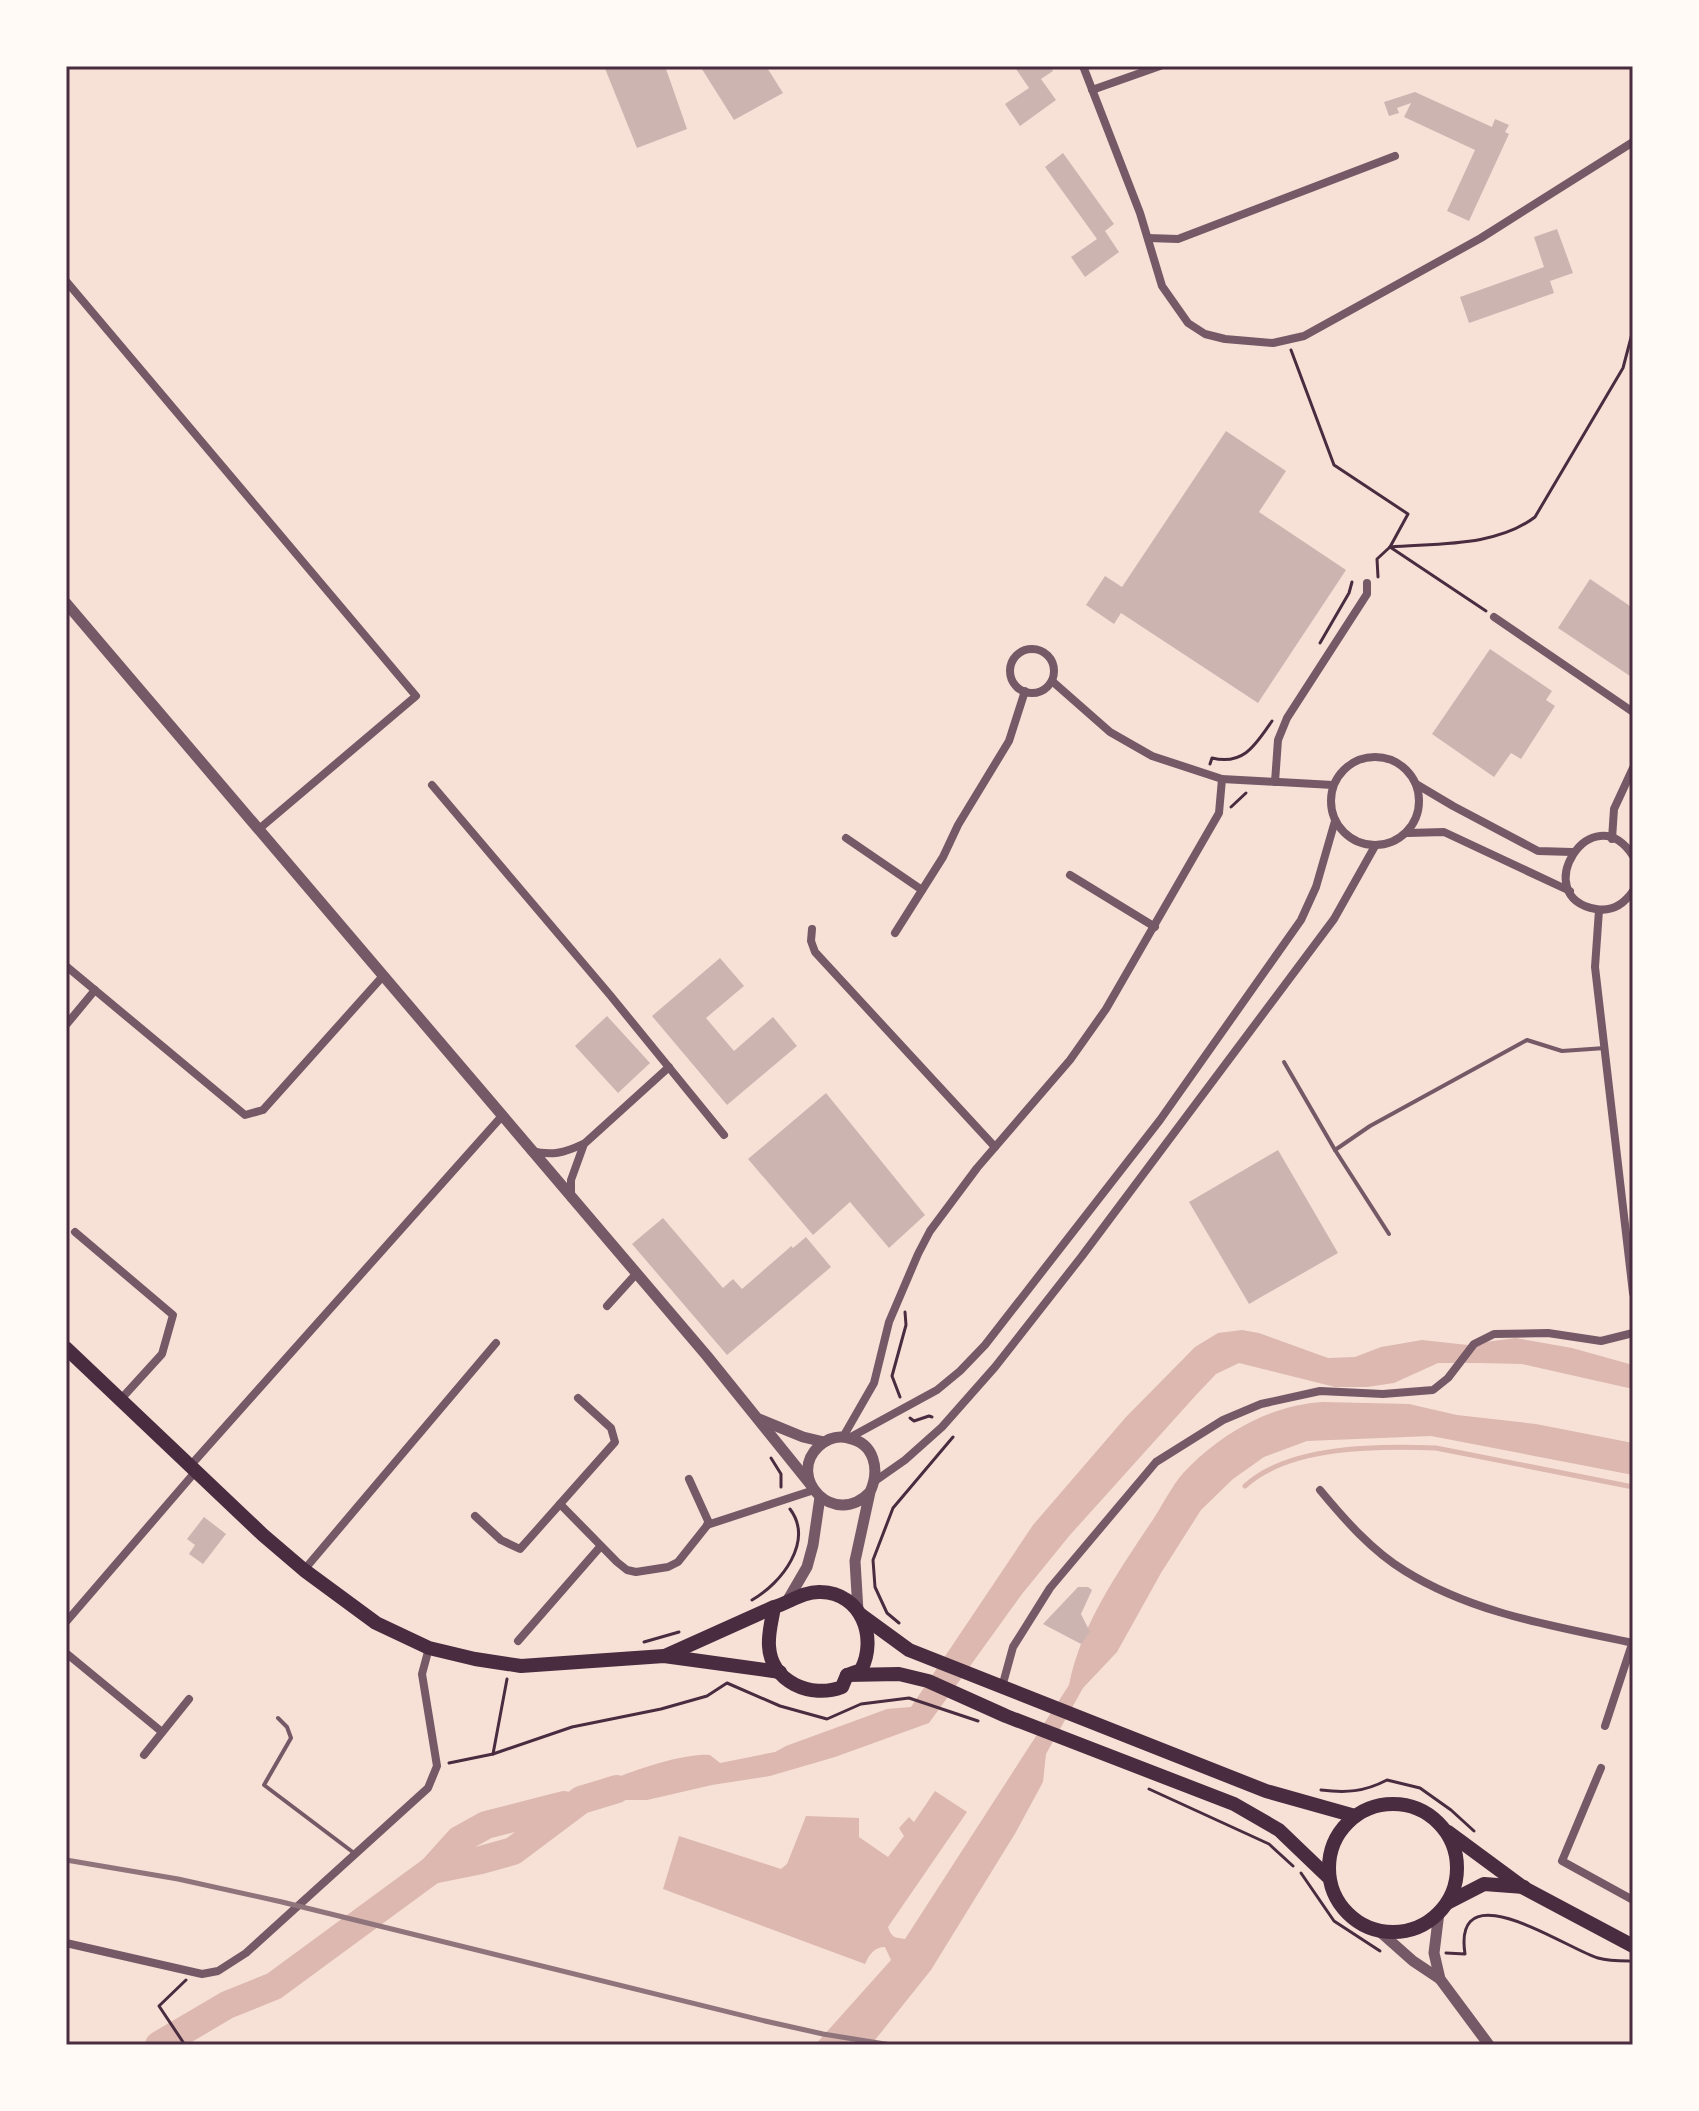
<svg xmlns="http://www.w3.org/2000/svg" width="1699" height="2111" viewBox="0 0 1699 2111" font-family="'Work Sans',sans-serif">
	<rect width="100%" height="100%" fill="#f7e1d7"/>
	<g fill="#dcb8b0">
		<path d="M1242,1330l17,3 69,25 27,-1 26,-10 41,-7 55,6 8,-4 31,-4 56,10 61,17v24l-111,-25 -43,-1h-41l-44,20 -27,4h-32l-96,-24 -23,11 -19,20 -127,141 -48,59 -93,129 -94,34 -65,19 -58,9 -65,15h-66c6,-5 13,-11 20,-15 22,-12 84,-33 109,-30l10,8 55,-11 11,-6 101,-37 24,-2 122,-182 93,-108 69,-70 23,-14z"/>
		<path d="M1323,1402l86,2 48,11 79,9 97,19v32l-202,-39 -124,5 -43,16 -31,22 -32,31 -40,63 -44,79 -34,36 -37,66 -3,28 -27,50 -85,138 -60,75h-56l76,-85 -6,-13c-11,0 -16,8 -20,17l-202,-75 16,-53 102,33 6,-5 19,-48 53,2v19l29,20 16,-21 -5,-8 10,-11 5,5 21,-31 32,21 -79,115c3,10 7,11 17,12l164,-254c12,-61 51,-116 85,-167 11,-17 20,-37 35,-51 36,-36 83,-62 134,-65z"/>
	</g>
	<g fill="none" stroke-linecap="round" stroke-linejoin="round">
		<path stroke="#dcb8b0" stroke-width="5" d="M1245,1486c45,-41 133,-40 191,-38l197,39"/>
		<g stroke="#dcb8b0" stroke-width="28">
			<polyline points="432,1870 459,1840 486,1825 564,1805"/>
			<polyline points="159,2045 227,2005 274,1986 432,1870 481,1860 513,1851 581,1800 617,1789"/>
		</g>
	</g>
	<g fill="#ccb4b1">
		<polygon points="604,66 665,66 687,129 637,148"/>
		<polygon points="700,66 766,66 783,93 734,120"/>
		<polygon points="1014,66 1050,66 1053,71 1041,79 1056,100 1020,126 1005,104 1029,88"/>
		<polygon points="1415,92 1492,127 1495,119 1509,125 1505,132 1509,134 1469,221 1447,211 1475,150 1404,117 1411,103 1397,108 1399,113 1389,116 1384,102"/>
		<polygon points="1063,153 1114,224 1105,231 1119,252 1085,277 1071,257 1097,239 1045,167"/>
		<polygon points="1557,229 1573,273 1550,281 1554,293 1469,323 1460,297 1544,267 1534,237"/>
		<polygon points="1226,431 1286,471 1259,512 1346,570 1258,703 1121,613 1114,624 1086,605 1105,576 1122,587"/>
		<polygon points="1590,579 1633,608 1633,678 1558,628"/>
		<polygon points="1490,649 1552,691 1546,700 1555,706 1521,759 1511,753 1494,777 1432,734"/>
		<polygon points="720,958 744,986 706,1018 734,1051 773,1017 797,1046 727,1105 652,1016"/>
		<polygon points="607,1016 650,1063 618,1093 575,1046"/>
		<polygon points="826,1093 925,1215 889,1248 850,1202 813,1235 748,1159"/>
		<polygon points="1278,1150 1338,1253 1249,1304 1189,1202"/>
		<polygon points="663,1218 723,1288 733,1279 742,1289 788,1249 791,1246 793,1248 806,1237 831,1267 727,1355 632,1244"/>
		<polygon points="204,1517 226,1534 203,1564 189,1554 195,1545 187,1539"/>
		<polygon points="1078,1587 1088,1587 1092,1590 1081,1614 1090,1632 1081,1644 1043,1624"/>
	</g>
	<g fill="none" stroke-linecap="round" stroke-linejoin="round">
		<g stroke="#4a2c40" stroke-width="3">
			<polyline points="1291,350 1334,465 1408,514 1390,547 1377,559 1378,577"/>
			<path d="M1390,547c47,-4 106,0 145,-30l88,-149 10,-38"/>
			<polyline points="1390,547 1486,611"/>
			<polyline points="1320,643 1349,593 1352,582"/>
			<path d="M1210,764l2,-6c32,8 44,-14 60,-37"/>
			<polyline points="1231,807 1246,793"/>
			<polyline points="900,1397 892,1376 906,1325 905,1312"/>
			<polyline points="910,1418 914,1421 929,1416 932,1417"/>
			<polyline points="771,1458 781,1474 781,1487"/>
			<path d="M752,1600c30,-17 62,-59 38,-91"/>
			<polyline points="899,1623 887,1613 875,1587 873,1560 893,1508 953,1437"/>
			<polyline points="644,1642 679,1632"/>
			<polyline points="493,1754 507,1679"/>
			<polyline points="449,1763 493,1754 572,1727 661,1709 707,1696 727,1683 780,1706 827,1719 861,1704 909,1698 978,1721"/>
			<polyline points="1149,1789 1269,1844 1293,1866"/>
			<path d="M1321,1790c25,3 43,2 66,-10l33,8 31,22 23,21"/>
			<polyline points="1301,1873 1334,1921 1380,1951"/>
			<path d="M1446,1953l19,1c-13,-85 102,-5 133,4 10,3 21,3 31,3"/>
			<polyline points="185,2045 159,2006 186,1980"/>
		</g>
		<g stroke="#755966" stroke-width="4">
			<polyline points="1284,1062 1335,1150 1389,1234"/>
			<polyline points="1335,1150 1370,1126 1527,1040 1562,1051 1605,1048"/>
			<polyline points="278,1718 287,1727 291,1738 264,1785 354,1853"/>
		</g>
		<g stroke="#755966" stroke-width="8">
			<polyline points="1083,66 1140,213 1162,286 1188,323 1205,334 1225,339 1273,343 1304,336 1481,238 1633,142"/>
			<polyline points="1092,90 1160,66"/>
			<polyline points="1148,238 1178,239 1395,156"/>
			<polyline points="66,281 416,696 259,829"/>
			<polyline points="1494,617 1633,712"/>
			<circle cx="1032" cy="671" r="22"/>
			<polyline points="1052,681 1110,732 1152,756 1222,779 1333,785"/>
			<circle cx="1375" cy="801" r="44"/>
			<polyline points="1275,782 1278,740 1287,718 1367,594 1367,583"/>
			<polyline points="1416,784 1453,806 1538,851 1572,852"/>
			<polyline points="432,785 610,995 724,1135"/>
			<polyline points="1408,833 1444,832 1570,891"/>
			<polyline points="846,838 922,890"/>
			<polyline points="1612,839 1614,809 1633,768"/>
			<path d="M1633,856c-41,-63 -106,41 -37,53 16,3 28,-5 37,-18"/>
			<polyline points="1070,875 1155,927"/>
			<polyline points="1599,910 1595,967 1633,1293"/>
			<polyline points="812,929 811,941 815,952 995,1147"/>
			<polyline points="895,933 943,857 958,825 1009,741 1025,691"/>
			<polyline points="66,966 245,1115 263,1110 383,976"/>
			<polyline points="66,1025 95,990"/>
			<path d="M531,1151c21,5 33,2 52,-7"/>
			<polyline points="571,1198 571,1180 584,1144 669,1067"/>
			<polyline points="75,1232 173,1315 162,1354 121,1399"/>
			<polyline points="607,1306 636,1274"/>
			<polyline points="578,1398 611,1428 615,1442 560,1504 617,1562 627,1570 636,1572 668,1567 678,1562 709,1523 689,1479"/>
			<polyline points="843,1437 874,1383 889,1322 918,1254 930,1231 977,1168 1070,1060 1106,1009 1219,813 1222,779"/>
			<polyline points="849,1438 937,1390 960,1371 985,1345 1160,1120 1301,920 1316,887 1335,821"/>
			<polyline points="191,1465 502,1116"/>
			<polyline points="875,1481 905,1460 942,1427 995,1367 1082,1256 1334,919 1375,846"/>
			<path d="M1320,1490c24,29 52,61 85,81 69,43 150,55 228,72"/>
			<polyline points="475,1516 501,1540 520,1549 560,1504"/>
			<polyline points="707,1525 814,1490"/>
			<polyline points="304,1570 496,1343"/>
			<polyline points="66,1622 196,1471"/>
			<polyline points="518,1641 600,1547"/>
			<polyline points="66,1653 162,1732"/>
			<polyline points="1002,1687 1013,1647 1050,1588 1156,1462 1223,1420 1261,1404 1320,1391 1383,1394 1433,1390 1448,1378 1474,1344 1494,1334 1548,1333 1601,1341 1633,1333"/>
			<polyline points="1605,1726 1633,1641"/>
			<polyline points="144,1755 189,1699"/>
			<polyline points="1601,1768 1562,1861 1633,1900"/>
			<polyline points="66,1943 202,1974 218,1971 246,1953 428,1788 437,1766 422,1674 429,1648"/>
		</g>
		<g stroke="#755966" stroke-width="11">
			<polyline points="66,603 707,1356 811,1485"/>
			<polyline points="759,1419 803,1437 824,1442"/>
			<polyline points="786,1603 807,1567 813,1545 820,1497"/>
			<path d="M858,1611l-3,-50 15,-69c10,-22 5,-49 -22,-54 -11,-3 -21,1 -29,8 -34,32 16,83 51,46"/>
			<polyline points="1439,1912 1434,1953 1440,1979 1489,2045"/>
			<polyline points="1378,1930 1413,1961 1440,1979"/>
		</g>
		<g stroke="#4a2c40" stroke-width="14">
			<polyline points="66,1348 263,1535 304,1570 376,1623 429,1648 475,1659 521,1666 664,1656 780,1672"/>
			<polyline points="861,1615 909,1650 1266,1791 1355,1816"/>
			<path d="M665,1656l109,-49c15,-4 29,-16 47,-15 40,1 57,45 40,78l-14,5 -5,12c-31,12 -71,-5 -73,-41 -1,-13 3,-26 5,-39"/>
			<polyline points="847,1675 899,1674 928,1681 1006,1716 1234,1804 1279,1830 1327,1876"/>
			<circle cx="1393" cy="1868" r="64"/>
			<polyline points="1448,1832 1524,1888 1633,1946"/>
			<polyline points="1447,1903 1484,1884 1524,1887"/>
		</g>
		<polyline stroke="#8f747c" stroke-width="5" points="66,1860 178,1879 282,1902 765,2021 823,2034 891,2045"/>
	</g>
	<rect width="1699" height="2111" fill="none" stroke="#fffaf5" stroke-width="136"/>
	<rect x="68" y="68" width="1563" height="1975" fill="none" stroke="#4a2c40" stroke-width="3"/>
</svg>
